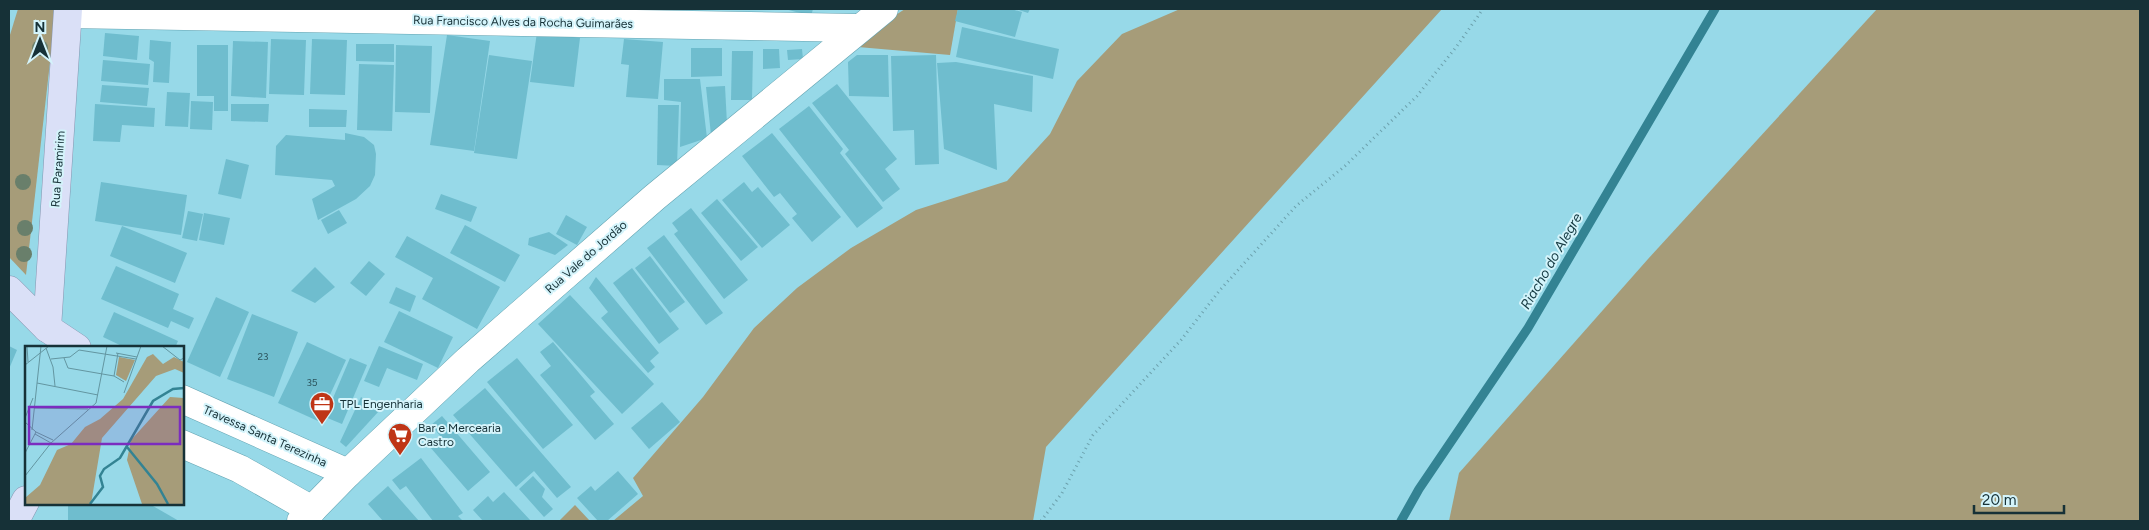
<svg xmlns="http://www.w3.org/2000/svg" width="2149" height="530" viewBox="0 0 2149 530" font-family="Figtree,sans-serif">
	<rect width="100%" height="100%" fill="#97d9e8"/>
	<g fill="#a69c79">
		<polygon points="18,9 56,9 26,275 9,257 9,38"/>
		<polygon points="905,9 958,9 950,55 858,47 874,29"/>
		<polygon points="1180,9 1442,9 1046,447 1033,521 613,521 643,496 633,478 703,397 754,328 797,288 851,248 916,210 1007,181 1050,134 1077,81 1122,34"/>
		<polygon points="1877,9 2140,9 2140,521 1449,521 1459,473 1648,259"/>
		<polygon points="575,505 590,521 559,521"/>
	</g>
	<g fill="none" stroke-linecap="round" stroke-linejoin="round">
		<polyline stroke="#338393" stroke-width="9" points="1401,521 1419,489 1528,328 1715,9"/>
	</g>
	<g fill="#6fbdce">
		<polygon points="785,9 813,9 811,16"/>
		<polygon points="958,9 1011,9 1022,12 1015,37 955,21"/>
		<polygon points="1016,9 1030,9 1028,13"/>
		<polygon points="962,27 1059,49 1053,79 956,57"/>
		<polygon points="537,32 580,38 574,87 530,82"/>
		<polygon points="105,33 139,36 137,60 103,56"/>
		<polygon points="447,35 490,41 474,151 430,145"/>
		<polygon points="271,39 306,40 304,95 269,94"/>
		<polygon points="312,39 347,40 345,95 310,94"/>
		<polygon points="624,39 663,42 658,99 626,97 629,65 621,64"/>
		<polygon points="150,40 171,42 169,83 153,82 154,62 149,59"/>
		<polygon points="233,41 268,42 266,98 231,96"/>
		<polygon points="356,44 394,44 394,62 356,61"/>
		<polygon points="197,45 228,45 228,111 214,111 214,96 197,96"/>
		<polygon points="396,45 432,46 430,113 395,112"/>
		<polygon points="691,48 722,48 722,76 691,77"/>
		<polygon points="763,49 779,49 780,68 763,69"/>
		<polygon points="802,49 803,59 788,60 787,50"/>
		<polygon points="732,51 753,51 752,100 731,100"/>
		<polygon points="489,55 532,61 517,159 474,153"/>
		<polygon points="857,55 888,55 889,97 849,96 848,62"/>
		<polygon points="936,55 939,164 915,165 914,130 893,131 891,56"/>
		<polygon points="103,60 150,64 148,85 101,81"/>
		<polygon points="956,62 1033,76 1032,112 994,104 997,170 944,149 937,63"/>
		<polygon points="359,64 394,65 392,131 357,130"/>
		<polygon points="664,79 700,79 707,138 680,147 681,102 664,100"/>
		<polygon points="837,84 897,159 885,169 900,189 883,202 845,154 849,150 812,103"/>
		<polygon points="102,85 149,88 147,106 100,102"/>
		<polygon points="725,86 727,124 711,135 706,87"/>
		<polygon points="167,92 190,93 188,127 165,126"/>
		<polygon points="191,101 213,102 212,130 190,129"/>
		<polygon points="95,104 155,108 154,127 122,125 120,142 93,141"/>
		<polygon points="231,104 269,104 268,122 231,121"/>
		<polygon points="658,105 679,105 677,166 657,165"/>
		<polygon points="809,106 843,149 840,153 883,208 857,228 779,129"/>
		<polygon points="309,109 347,110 346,127 309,127"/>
		<polygon points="345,133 364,137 374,145 376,154 375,175 370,186 356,199 318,220 312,199 335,186 332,180 275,175 276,146 286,135 345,140"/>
		<polygon points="772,133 841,217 812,242 792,218 797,214 780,193 774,197 742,156"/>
		<polygon points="226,159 249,165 241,199 218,194"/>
		<polygon points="101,182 187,195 181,235 95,221"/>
		<polygon points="744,182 752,192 758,187 790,225 762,248 722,200"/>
		<polygon points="441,194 477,207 471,222 435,209"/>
		<polygon points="717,199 758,247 741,261 701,213"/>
		<polygon points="691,208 748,280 724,299 674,234 678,231 672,223"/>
		<polygon points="339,210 347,223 328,234 321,220"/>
		<polygon points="188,211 203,214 197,241 182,238"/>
		<polygon points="204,213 230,218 224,245 199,240"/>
		<polygon points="566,215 587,227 577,245 556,234"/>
		<polygon points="465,225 520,255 505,282 450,253"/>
		<polygon points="122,226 187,253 175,283 110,256"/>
		<polygon points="549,232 568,245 555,255 528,245 529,238"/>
		<polygon points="664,235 723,313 706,325 647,248"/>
		<polygon points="407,236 500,287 477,329 422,299 433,278 395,257"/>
		<polygon points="650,256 685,302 670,313 635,268"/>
		<polygon points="369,261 385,274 366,296 350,283"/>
		<polygon points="116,266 179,294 173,309 194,318 189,329 171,321 168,328 101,299"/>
		<polygon points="315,267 335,287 315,303 291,291"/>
		<polygon points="632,268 679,329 659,344 613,283"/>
		<polygon points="596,277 659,353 650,361 655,367 648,373 601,318 608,312 589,288"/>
		<polygon points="396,287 416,296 410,312 389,303"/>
		<polygon points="570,295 654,384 622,414 538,324"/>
		<polygon points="216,297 249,312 220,377 187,362"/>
		<polygon points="399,311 453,337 438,368 384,342"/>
		<polygon points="114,312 178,341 175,348 126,348 103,337"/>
		<polygon points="252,314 298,332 274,397 227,379"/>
		<polygon points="307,342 346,360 318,421 278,403"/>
		<polygon points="553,342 595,392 590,396 614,424 595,440 540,375 551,366 540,352"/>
		<polygon points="9,346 17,350 9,369"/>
		<polygon points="379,346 423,364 417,380 387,368 379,387 364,381"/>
		<polygon points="350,358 367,365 342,424 325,417"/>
		<polygon points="517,358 573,425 543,449 487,382"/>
		<polygon points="485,388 571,487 557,498 534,471 516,487 453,415"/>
		<polygon points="361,397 379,411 346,447 340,442"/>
		<polygon points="662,402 680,422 649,449 631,428"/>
		<polygon points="442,416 490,472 468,491 430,447 442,438 431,425"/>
		<polygon points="421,458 463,513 458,516 463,521 433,521 406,486 400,490 392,480"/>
		<polygon points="618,471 638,494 607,521 598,521 577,498 591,486 595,491"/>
		<polygon points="533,476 545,489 542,497 553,509 544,517 519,489"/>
		<polygon points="388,486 419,521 383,521 368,504"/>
		<polygon points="504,492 531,521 483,521 473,510 488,496 493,502"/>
		<polygon points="68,504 135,504 153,506 179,521 68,521"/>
	</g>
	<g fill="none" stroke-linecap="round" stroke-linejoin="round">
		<defs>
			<g id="minor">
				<polyline points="68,14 857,28"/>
				<polyline points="182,399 348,473"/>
				<polyline points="182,444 240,469 312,510"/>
				<polyline points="301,521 348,473 468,360 655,197 884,9"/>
			</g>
			<g id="major">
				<polyline points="9,290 47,328 77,348"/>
				<polyline points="47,328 68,9"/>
				<polyline points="15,521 26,500"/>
			</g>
		</defs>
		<use href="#minor" stroke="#63a3b1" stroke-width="29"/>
		<use href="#major" stroke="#8595b0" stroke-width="29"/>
		<polyline stroke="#6ca1ad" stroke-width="3" stroke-dasharray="1 4" stroke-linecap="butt" points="1041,521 1062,493 1093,435 1181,340 1220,290 1296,206 1345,166 1417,96 1457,46 1483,9"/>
		<use href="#minor" stroke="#fff" stroke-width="28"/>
		<use href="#major" stroke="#dae0f7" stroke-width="28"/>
	</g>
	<g fill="#697f6b">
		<circle cx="40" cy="48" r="8"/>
		<circle cx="23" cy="182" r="8"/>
		<circle cx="25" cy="228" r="8"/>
		<circle cx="24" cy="254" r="8"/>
	</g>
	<defs>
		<symbol id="office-pin" viewBox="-11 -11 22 30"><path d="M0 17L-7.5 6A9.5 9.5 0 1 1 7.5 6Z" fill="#bf3516" stroke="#d4f4fb"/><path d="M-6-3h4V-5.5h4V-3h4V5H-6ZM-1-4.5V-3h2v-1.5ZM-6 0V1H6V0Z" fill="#fff"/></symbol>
		<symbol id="supermarket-pin" viewBox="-11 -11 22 30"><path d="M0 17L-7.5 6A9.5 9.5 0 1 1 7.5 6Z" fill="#bf3516" stroke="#d4f4fb"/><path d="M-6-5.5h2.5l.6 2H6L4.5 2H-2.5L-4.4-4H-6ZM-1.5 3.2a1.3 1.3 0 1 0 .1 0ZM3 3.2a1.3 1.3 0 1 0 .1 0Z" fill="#fff"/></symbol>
	</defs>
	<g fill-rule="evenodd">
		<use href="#office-pin" x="308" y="390" width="28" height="38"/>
		<use href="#supermarket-pin" x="386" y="421" width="28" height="38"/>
	</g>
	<g text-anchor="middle" stroke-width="4" stroke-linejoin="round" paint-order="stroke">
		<g font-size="10" fill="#2c545d">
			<text x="263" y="360">23</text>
			<text x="312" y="386">35</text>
		</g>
		<g font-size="12" fill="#163137" stroke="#d4f4fb">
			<text transform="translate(523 22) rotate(1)" y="4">Rua Francisco Alves da Rocha Guimarães</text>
			<text transform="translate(58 169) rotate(-86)" y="4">Rua Paramirim</text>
			<text transform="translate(586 257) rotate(-41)" y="4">Rua Vale do Jordão</text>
			<text transform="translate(265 436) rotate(24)" y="4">Travessa Santa Terezinha</text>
		</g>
		<g font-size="12" fill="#163137" stroke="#d4f4fb" text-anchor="start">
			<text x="340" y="408">TPL Engenharia</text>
			<text x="418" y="432">Bar e Mercearia<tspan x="418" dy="14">Castro</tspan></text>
		</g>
		<g font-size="14" font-style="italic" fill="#133840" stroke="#d4f4fb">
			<text transform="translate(1551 261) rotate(-60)" y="5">Riacho do Alegre</text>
		</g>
	</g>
	<g transform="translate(25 346)">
		<rect width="159" height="159" fill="#97d9e8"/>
		<path d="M128,8l10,10 11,-7 10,5v11l-9,-4 -19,7 -54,62 -11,66h-66v-6l15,-13 17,-35 14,-6 14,-17 15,-8 23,-20 24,-42zM94,11l16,3 -9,21 -10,-6zM145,51l14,1v106h-42l-15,-44 4,-20z" fill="#a69c79"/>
		<path fill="none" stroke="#338393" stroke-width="2.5" d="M102,101l30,37 11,20M65,158l13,-17 -3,-11 4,-7 16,-11 33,-57 20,-12 11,-1"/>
		<path fill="none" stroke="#6396a1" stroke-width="1" d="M2,0l1,16M137,0l18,14 4,-2M21,2l7,19 2,19M91,7l21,4M39,12l4,10 46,8 10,6M26,13l19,-2 9,-7 57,9M0,19l24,-19M89,30l4,-23M12,37l61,12M99,47l17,-47M9,62l54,1M0,72l8,-20M0,76l11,10 -11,21M7,84l9,-84M11,86l17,8M10,88l16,9M0,130l26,-33 45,-40 11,-57"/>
		<path fill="#7b2cbf" fill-opacity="0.15" stroke="#7b2cbf" stroke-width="2.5" d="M4,61h151v37h-151z"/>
		<rect width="159" height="159" fill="none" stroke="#163137" stroke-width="2.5"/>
	</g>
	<rect width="2149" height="530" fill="none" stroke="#163137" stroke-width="20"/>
	<g transform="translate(40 40)" stroke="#d4f4fb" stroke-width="4" paint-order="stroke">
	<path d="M0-4L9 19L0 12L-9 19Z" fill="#163137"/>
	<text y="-8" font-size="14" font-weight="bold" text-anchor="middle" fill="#163137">N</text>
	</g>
	<path d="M1974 505v8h90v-8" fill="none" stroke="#163137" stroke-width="2.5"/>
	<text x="1982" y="505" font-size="15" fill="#163137" stroke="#d4f4fb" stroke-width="4" paint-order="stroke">20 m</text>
</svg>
